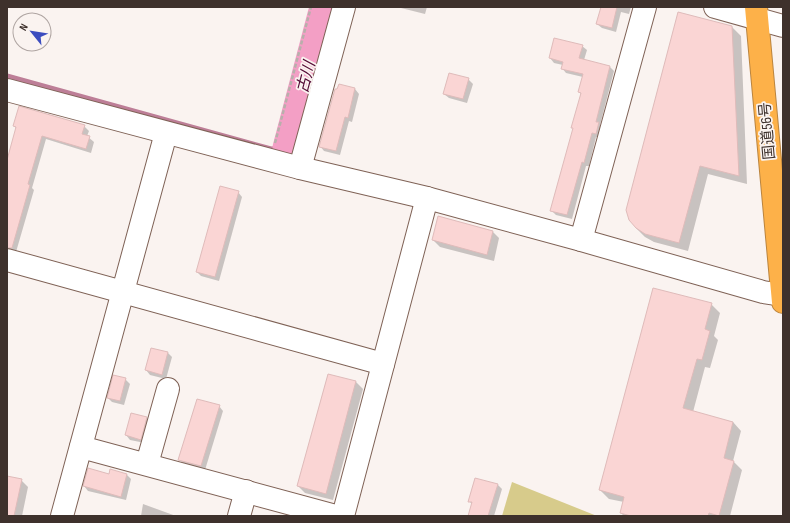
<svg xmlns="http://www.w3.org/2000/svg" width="790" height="523" viewBox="0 0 790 523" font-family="'Sofia Sans Condensed','Noto Sans JP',sans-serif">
	<rect width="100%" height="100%" fill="#faf3f0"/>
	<polygon fill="#d7cb8b" points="512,482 597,516 502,516"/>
	<g fill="#0003">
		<polygon points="397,7 427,7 425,14"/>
		<polygon points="602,7 631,7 629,14 621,12 616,32 602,28 597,24"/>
		<polygon points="732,27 741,36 747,184 708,174 688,251 654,242 645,237 636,228"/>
		<polygon points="582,46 587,50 584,60 610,67 614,71 600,125 603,128 600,138 596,137 589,166 586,166 572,219 556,215 551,210 574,129 581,94 579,92 583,77 566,73 562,68 563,65 554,63 550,58"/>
		<polygon points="468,79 473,84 467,103 449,98 444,94"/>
		<polygon points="339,85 355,89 359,94 352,122 349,121 340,155 324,151 320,146"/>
		<polygon points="14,126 84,126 89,131 87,136 94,142 91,153 46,139 32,188 34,190 16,252 7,250 7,163 17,129"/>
		<polygon points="238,192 242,197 219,281 201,276 197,272"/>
		<polygon points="493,232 499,238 494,261 440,247 433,240"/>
		<polygon points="711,304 720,313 714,336 718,340 710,368 705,367 693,412 733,422 741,431 733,461 742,470 730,516 624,516 621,513 624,502 609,499 600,490"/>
		<polygon points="168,353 172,357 166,379 150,375 146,370"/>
		<polygon points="328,375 356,382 363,389 333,500 305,493 298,486"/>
		<polygon points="125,379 130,384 124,405 112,402 108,398"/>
		<polygon points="219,406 223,411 205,470 184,464 180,460"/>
		<polygon points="147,418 151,422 145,443 130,440 126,435"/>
		<polygon points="111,471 127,475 131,479 126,500 88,491 84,486 110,475"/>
		<polygon points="7,477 21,480 28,487 22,516 7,516"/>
		<polygon points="475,479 498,485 502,489 494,516 469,516 472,504 469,501"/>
		<polygon points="143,504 176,516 141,516"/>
	</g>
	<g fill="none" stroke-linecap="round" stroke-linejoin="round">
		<polyline stroke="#bd7e97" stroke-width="5" points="7,76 271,149 287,148"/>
		<polyline stroke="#f39fc5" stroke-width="29" points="287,148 324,7"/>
	</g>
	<g fill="#fad5d4" stroke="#dfbbba">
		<polygon points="601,7 617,7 612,28 596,24"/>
		<polygon points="678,12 732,26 739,176 700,166 679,243 645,234 636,228 629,220 626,210"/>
		<polygon points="554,38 583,45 579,58 610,66 596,122 599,122 596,134 592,133 584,163 582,162 567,215 550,211 573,128 571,128 581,93 578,92 583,74 561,69 563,62 549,58"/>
		<polygon points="449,73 469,78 463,99 443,94"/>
		<polygon points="339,84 355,88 348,118 345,117 336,151 319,147 335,89 337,89"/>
		<polygon points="19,106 85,125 82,134 90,136 86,149 42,136 28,184 30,185 12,248 7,248 7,160 16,127 13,126"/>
		<polygon points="220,186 239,191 215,277 196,272"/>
		<polygon points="438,216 493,231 487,255 432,240"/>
		<polygon points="653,288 712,303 705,329 710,331 702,360 697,359 683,408 733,422 724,458 734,461 719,516 709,513 708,516 631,516 620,513 624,497 599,490"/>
		<polygon points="151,348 168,352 162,375 145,370"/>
		<polygon points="328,374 356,381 326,494 297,486"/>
		<polygon points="113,375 126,378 120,401 107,398"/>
		<polygon points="197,399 220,405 201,466 178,460"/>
		<polygon points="131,413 147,417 141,440 125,435"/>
		<polygon points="88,468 109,474 110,469 127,474 121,497 83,486"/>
		<polygon points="7,476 22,479 14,516 7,516"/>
		<polygon points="475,478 498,484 488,516 468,516 472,502 468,502"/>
	</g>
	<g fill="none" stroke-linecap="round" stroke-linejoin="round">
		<defs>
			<g id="minor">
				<polyline points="715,7 783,26"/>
				<polyline points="7,90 300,168 427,198 581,240 645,7"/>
				<polyline points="300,168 344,7"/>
				<polyline points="581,240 763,292 782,295"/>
				<polyline points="7,260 383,364"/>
				<polyline points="81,447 336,516"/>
				<polyline points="147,464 168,389"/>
				<polyline points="62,516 166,133"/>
				<polyline points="239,516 246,491"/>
				<polyline points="343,516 427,198"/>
			</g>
			<polyline id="highway" points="756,7 783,302"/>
		</defs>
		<use href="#minor" stroke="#7f6256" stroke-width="24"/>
		<use href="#highway" stroke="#ba843f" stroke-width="24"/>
		<polyline stroke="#b8afab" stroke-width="2.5" stroke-dasharray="4 2" stroke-linecap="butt" points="275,143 311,7"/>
		<use href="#minor" stroke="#fff" stroke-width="22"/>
		<use href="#highway" stroke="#fdb149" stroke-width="22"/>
	</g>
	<g text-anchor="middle" stroke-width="3.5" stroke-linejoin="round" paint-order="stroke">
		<g font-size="15" fill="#3e312c" stroke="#faf3f0">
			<text transform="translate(767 131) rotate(-95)" y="5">国道56号</text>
		</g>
		<g font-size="16" font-style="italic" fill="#530934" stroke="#faf3f0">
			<text transform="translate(305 77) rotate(-75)" y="6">古川</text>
		</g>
	</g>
	<rect width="790" height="523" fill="none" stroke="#3e312c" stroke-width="16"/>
	<g transform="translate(32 32) rotate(300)"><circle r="19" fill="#faf3f0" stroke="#afa5a2"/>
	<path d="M0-3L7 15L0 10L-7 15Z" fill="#3b4cbf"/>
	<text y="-6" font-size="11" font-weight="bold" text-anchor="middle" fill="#3e312c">N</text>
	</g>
</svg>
